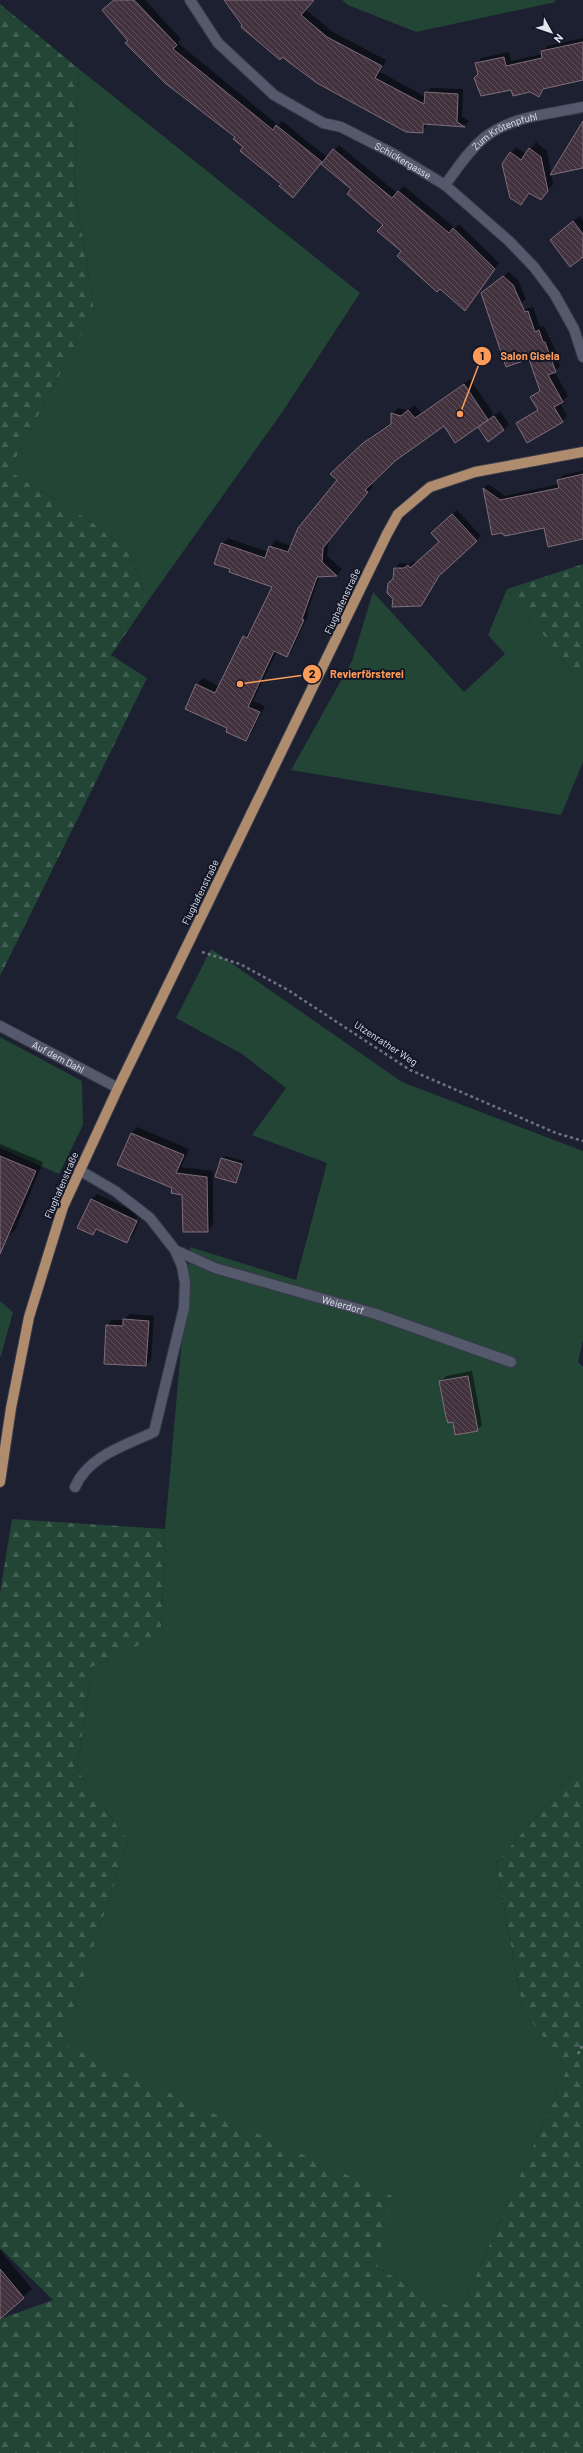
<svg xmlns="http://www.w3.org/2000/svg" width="583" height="2453" viewBox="0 0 583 2453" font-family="Barlow,sans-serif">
	<defs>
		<pattern id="forest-firs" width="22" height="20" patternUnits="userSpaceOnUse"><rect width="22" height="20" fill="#224535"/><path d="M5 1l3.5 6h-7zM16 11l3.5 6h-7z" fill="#426053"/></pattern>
		<pattern id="building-back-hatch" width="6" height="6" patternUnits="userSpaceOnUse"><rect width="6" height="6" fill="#42323e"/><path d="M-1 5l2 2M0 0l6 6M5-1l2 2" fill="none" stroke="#5d505a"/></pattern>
	</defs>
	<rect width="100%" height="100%" fill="#1c2030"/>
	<g fill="#224535">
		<polygon points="342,0 555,0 556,2 416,32 348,5"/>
		<polygon points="79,69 360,293 283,411 148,601 130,554 93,523 9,471 94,309 74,184"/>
		<polygon points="507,589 583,685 583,762 561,815 291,770 352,661 373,592 464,692 505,654 488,635"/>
		<polygon points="211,949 402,1082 583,1151 583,1340 578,1362 583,1367 583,1763 496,1863 523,2010 567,2069 460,2312 377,2268 62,2043 128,1841 77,1770 92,1667 161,1635 165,1529 190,1247 296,1280 327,1163 252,1135 286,1088 242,1054 176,1018"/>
		<polygon points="0,1037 82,1081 83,1125 59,1174 0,1148"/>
		<polygon points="0,1301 13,1312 1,1356 0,1356"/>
	</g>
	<g fill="url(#forest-firs)">
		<polygon points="0,4 79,69 74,184 94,309 9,471 93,523 130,554 148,601 111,655 147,678 0,976"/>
		<polygon points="583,564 583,685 507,589"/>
		<polygon points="12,1519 165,1529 161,1635 92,1667 77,1770 128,1841 62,2043 392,2196 377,2268 460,2312 567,2069 523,2010 496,1863 583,1763 583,2453 0,2453 0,2319 53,2300 0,2248 0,1593"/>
	</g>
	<g fill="#0007" fill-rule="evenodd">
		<polygon points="114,0 145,0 181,39 178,43 278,125 282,121 328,158 339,145 397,193 404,186 455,228 459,224 499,263 470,305 465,310 402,251 384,224 352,189 321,163 282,184 236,137 129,41"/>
		<polygon points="225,0 313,0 305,9 333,32 386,60 380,72 426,97 426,93 431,88 463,89 462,117 469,121 464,126 428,124 422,132 244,25"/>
		<polygon points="583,38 583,79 546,87 539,96 530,91 512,89 479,75 476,64 482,58 509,52 511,61 542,54 547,46"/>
		<polygon points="536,142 547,151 553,184 541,199 530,193 521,204 503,164 516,147 526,154"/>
		<polygon points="580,216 583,221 583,256 551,240"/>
		<polygon points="509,272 518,280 526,299 511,312 533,307 540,327 544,326 554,347 560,366 554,371 568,396 560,403 567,416 562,421 517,423 538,409 531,397 540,390 530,358 488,289"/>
		<polygon points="470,379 493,413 490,418 500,411 509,424 504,430 480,427 483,422 444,424 394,460 370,484 373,486 329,541 327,556 342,569 337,575 320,575 307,613 309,614 292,650 287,655 277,651 253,701 265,706 251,734 245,740 229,728 186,709 197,684 203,678 220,687 244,637 250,631 252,632 274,587 231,568 222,544 228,538 268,552 275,540 291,546 338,479 332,474 370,437 392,422 392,414 398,408 408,410 415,405 421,413 463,384 487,420 489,419 464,383"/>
		<polygon points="583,471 583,538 545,527 492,534 484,488 488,484 505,496 559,484 558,480 563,475"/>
		<polygon points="457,510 481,536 443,571 420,605 394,606 395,568 400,563 410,564 414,561 416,563 440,542 437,528"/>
		<polygon points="137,1127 189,1149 181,1167 213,1171 213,1225 207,1231 183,1194 173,1187 131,1133"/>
		<polygon points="0,1144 43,1162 15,1230 6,1238 0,1236"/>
		<polygon points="225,1156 244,1161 236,1182 222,1158"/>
		<path d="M97,1194l45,21 -9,21 -6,5 -28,-12 -6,5 -2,-34zM138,1216l2,1 -9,19h-2z"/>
		<polygon points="130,1314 154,1316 151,1360 146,1365 105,1363 107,1325 112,1320 124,1320"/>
		<polygon points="472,1371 482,1425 477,1430 454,1421 441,1381 446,1376"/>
		<polygon points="0,2250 32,2289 0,2317"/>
	</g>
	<g fill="url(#building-back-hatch)" stroke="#806d7b">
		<polygon points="114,0 134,0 177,45 173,49 273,130 276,125 322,162 293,198 279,186 281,184 240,151 243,147 233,139 235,137 165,83 125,43 128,41 102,10"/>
		<polygon points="224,0 314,0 301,15 327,37 382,66 375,78 424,104 425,92 458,94 457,122 465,127 423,124 423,133 406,132 317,83 282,57 280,60 241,27 242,25"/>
		<polygon points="583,42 583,80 543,89 539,97 530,92 513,96 511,90 481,96 474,78 478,74 475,63 504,57 506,66 542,58 541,51"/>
		<polygon points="583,121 583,168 550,175"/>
		<polygon points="529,148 541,157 548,191 541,200 529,193 521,205 510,198 502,164 510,152 521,160"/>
		<polygon points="333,149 392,198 398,191 449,233 453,228 495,269 465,311 440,289 437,292 397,256 401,251 377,231 383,225 347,194 351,189 321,164"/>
		<polygon points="573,221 583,234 583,257 570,267 550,240"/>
		<polygon points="503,276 513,285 525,312 528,311 535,332 539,330 543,342 545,342 556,372 548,375 563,402 554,407 563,422 527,443 516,423 538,410 530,397 540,391 529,359 506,367 481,293"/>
		<polygon points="464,384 488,420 455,443 444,426 395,461 365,490 368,492 323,548 322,562 337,576 317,577 302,619 304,620 287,657 274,651 248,707 260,712 246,741 226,732 227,728 185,709 196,684 215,693 243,636 247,638 272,587 229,572 230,569 214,564 221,543 265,558 269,546 288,552 298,528 337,480 330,474 363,443 391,424 391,413 401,416 408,410 415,418"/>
		<polygon points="494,416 504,430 488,442 478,427"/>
		<polygon points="583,474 583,539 548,547 544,528 505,536 501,533 492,535 483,488 500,500 559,488 557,480"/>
		<polygon points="452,514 477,541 439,576 421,606 392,607 393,599 387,593 388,583 393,579 394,568 404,568 408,565 410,568 439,542 431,533"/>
		<polygon points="131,1133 184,1155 176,1173 207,1177 208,1232 183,1232 182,1195 171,1193 172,1188 117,1165"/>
		<polygon points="0,1156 36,1171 0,1254"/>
		<polygon points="221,1158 242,1164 236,1183 215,1177"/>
		<polygon points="91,1199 137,1221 127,1243 96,1229 93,1235 77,1228"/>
		<polygon points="123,1319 149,1321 146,1366 104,1364 106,1325 123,1326"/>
		<polygon points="468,1376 478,1431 455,1435 453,1422 448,1423 446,1417 439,1381"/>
		<polygon points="0,2269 24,2298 0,2319"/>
	</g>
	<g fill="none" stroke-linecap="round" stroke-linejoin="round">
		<defs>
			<g id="minor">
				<path id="s1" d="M190,0l28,43 56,52 49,28 18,4 51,26 53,32 64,56 25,26 21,28 19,34 9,28"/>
				<path id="s2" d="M445,185c12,-16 23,-34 39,-47 27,-22 66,-24 99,-31"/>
				<path id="s3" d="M0,1026l118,62"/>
				<path id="s4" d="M175,1250l40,18 161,46 135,48"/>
				<path d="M75,1487c13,-31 51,-42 79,-55l30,-124 1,-25 -3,-17 -7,-16 -25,-32 -35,-27 -36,-21"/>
			</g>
			<polyline id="major" points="0,1482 11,1408 29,1317 63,1207 118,1088 387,534 398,514 430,487 475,472 583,452"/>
		</defs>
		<use href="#minor" stroke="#373a47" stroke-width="12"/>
		<use href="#major" stroke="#373a47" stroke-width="12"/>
		<g stroke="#6f7381" stroke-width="2.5" stroke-dasharray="3 3" stroke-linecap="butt">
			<polyline points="202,952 240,964 288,990 410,1070 556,1133 583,1141"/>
			<polyline points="578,2054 583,2044"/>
		</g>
		<use href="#minor" stroke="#54596c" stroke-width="10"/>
		<use href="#major" stroke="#af8c6e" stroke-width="10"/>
	</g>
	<g text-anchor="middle" stroke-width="4" stroke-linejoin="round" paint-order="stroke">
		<g font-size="10" fill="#e0e4ef" stroke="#131726">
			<text dy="4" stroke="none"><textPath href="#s2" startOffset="83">Zum Krötenpfuhl</textPath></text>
			<text dy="4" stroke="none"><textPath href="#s1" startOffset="273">Schickergasse</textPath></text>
			<text transform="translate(342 601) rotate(-65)" y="4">Flughafenstraße</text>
			<text transform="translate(200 892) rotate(-64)" y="4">Flughafenstraße</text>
			<text transform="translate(386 1043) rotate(33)" y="4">Utzenrather Weg</text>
			<text dy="4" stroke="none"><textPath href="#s3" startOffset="66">Auf dem Dahl</textPath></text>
			<text transform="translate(61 1185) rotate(-67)" y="4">Flughafenstraße</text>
			<text dy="4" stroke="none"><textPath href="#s4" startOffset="177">Weierdorf</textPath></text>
		</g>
	</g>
	<path fill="none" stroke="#fe9b58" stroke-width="1.5" d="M460 414L482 356M240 684L312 674"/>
	<g fill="#fe9b58" stroke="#131726" stroke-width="1.5">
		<circle cx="460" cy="414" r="4"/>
		<circle cx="240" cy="684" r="4"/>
		<circle cx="482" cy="356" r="10"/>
		<circle cx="312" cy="674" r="10"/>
	</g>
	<g font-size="12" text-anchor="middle" font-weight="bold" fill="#111">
		<text x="482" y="360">1</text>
		<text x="312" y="678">2</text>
	</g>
	<g font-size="11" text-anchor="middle" font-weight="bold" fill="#fe9b58" stroke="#131726" stroke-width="4" stroke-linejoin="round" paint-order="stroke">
		<text x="530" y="360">Salon Gisela</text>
		<text x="367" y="678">Revierförsterei</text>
	</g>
	<g transform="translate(551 32) rotate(130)" stroke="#131726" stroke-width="3" paint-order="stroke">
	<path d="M0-3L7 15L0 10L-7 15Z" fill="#e0e4ef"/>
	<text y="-6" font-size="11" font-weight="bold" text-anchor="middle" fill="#e0e4ef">N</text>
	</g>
</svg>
